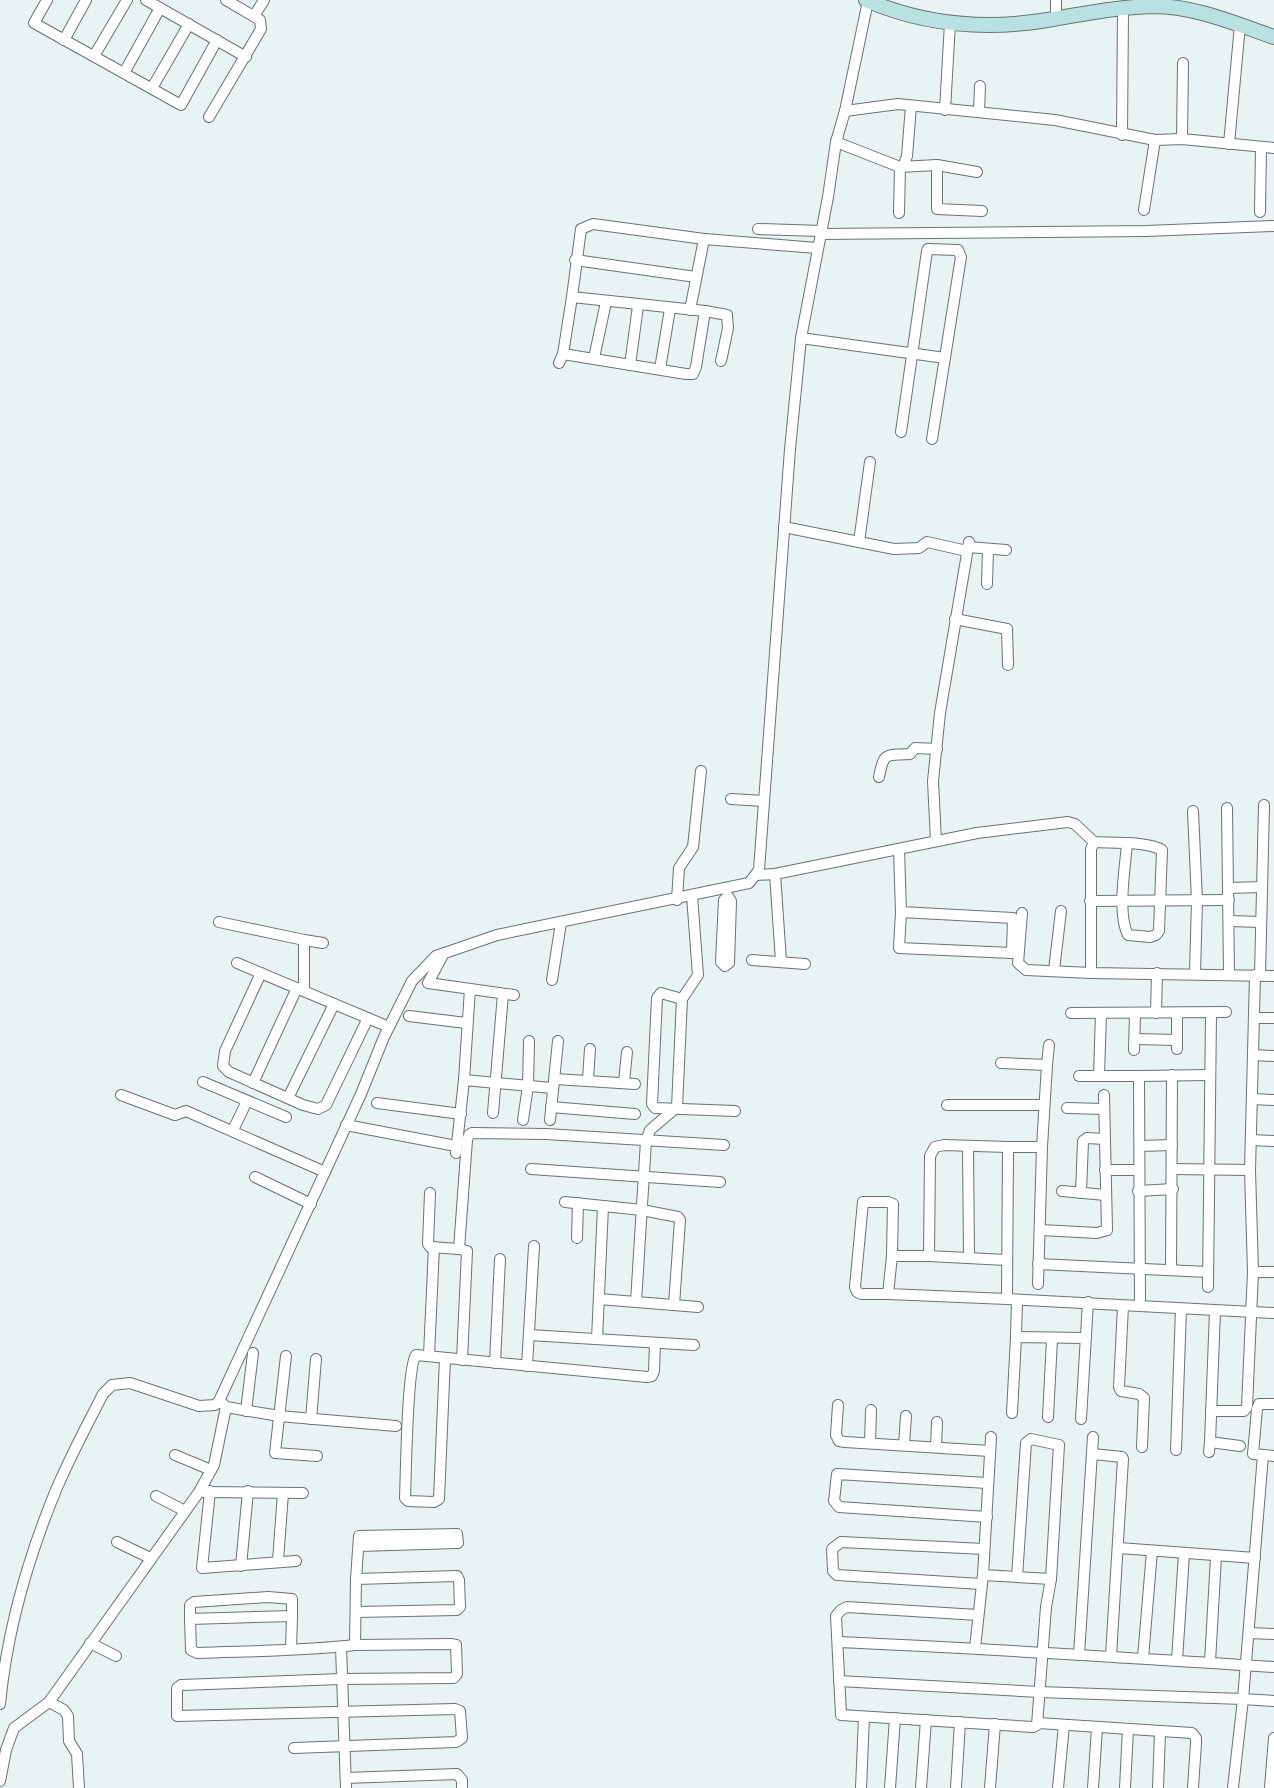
<svg xmlns="http://www.w3.org/2000/svg" width="1274" height="1788" viewBox="0 0 1274 1788" font-family="Quicksand,sans-serif">
	<rect width="100%" height="100%" fill="#e8f3f3"/>
	<g fill="none" stroke-linecap="round" stroke-linejoin="round">
		<defs>
			<g id="street">
				<polyline points="47,0 34,23 181,105 217,40"/>
				<polyline points="146,0 246,57"/>
				<polyline points="254,16 264,0"/>
				<polyline points="1056,18 1056,0"/>
				<polyline points="64,40 86,0"/>
				<polyline points="94,56 127,0"/>
				<polyline points="124,73 160,8"/>
				<polyline points="152,88 189,24"/>
				<polyline points="945,110 950,23"/>
				<polyline points="845,111 898,104 1055,120 1155,140 1182,139 1274,148"/>
				<polyline points="979,112 980,86"/>
				<polyline points="209,117 261,29 260,20 226,0"/>
				<polyline points="1122,135 1123,8"/>
				<polyline points="1182,139 1183,63"/>
				<polyline points="836,142 900,167 937,165 977,172"/>
				<polyline points="1229,144 1240,25"/>
				<polyline points="937,165 937,209 982,211"/>
				<polyline points="903,167 907,156 911,106"/>
				<polyline points="1144,210 1155,140"/>
				<polyline points="1260,212 1261,147"/>
				<polyline points="899,213 900,167"/>
				<polyline points="758,229 822,231"/>
				<polyline points="820,234 1146,231 1274,226"/>
				<polyline points="575,260 696,277"/>
				<polyline points="690,310 704,239 817,248"/>
				<polyline points="705,311 727,315 728,328 721,361"/>
				<polyline points="801,338 945,358"/>
				<polyline points="563,354 686,374 693,374 696,367 705,311 572,297 581,229 593,224 704,239"/>
				<polyline points="594,358 606,302"/>
				<polyline points="559,363 563,354 572,297"/>
				<polyline points="630,365 638,306"/>
				<polyline points="660,369 670,309"/>
				<polyline points="901,432 927,251 928,249 958,250 961,257 932,439"/>
				<polyline points="784,527 894,549 919,548 927,542 967,551"/>
				<polyline points="859,542 870,462"/>
				<polyline points="968,547 1006,550"/>
				<polyline points="987,584 988,549"/>
				<polyline points="955,619 1007,629 1008,665"/>
				<path d="M879,777c5,-27 8,-21 31,-23l5,-6 22,1"/>
				<polyline points="731,799 764,801"/>
				<polyline points="1227,808 1229,974"/>
				<polyline points="1193,811 1197,901 1195,973"/>
				<polyline points="936,841 933,781 940,713 969,542"/>
				<polyline points="899,849 901,912 899,948 1012,953 1013,918 901,912"/>
				<polyline points="775,874 781,961"/>
				<path d="M756,875l19,-1 202,-41 91,-11 7,2 19,18c17,1 54,-1 68,8l-3,81 -3,4 -6,2 -22,-2c-11,-21 -3,-67 -1,-91"/>
				<polyline points="1228,888 1262,887"/>
				<polygon points="728,896 731,901 729,963 725,966 721,962 724,900"/>
				<polyline points="677,900 679,868 693,847 701,771"/>
				<polyline points="1090,901 1229,900"/>
				<polyline points="1022,913 1018,963 1026,970 1091,973 1274,976"/>
				<polyline points="1229,921 1261,922"/>
				<polyline points="219,922 304,940 304,991"/>
				<polyline points="304,940 323,943"/>
				<polyline points="444,953 428,983 514,995"/>
				<polyline points="752,960 805,964"/>
				<polyline points="237,963 389,1027"/>
				<polyline points="1054,970 1061,911"/>
				<polyline points="261,973 225,1051 223,1066 229,1072 303,1105 318,1109 326,1105 368,1018"/>
				<polyline points="1091,973 1091,849 1094,842"/>
				<polyline points="1260,975 1264,805"/>
				<polyline points="552,980 561,923"/>
				<polyline points="682,999 661,993 657,998 652,1104 655,1108 735,1111"/>
				<polyline points="1071,1013 1226,1012"/>
				<polyline points="1156,1013 1157,973"/>
				<polyline points="409,1016 466,1023"/>
				<polyline points="1254,1018 1274,1018"/>
				<polyline points="1135,1039 1177,1040"/>
				<polyline points="1177,1049 1177,1013"/>
				<polyline points="1134,1050 1135,1013"/>
				<polyline points="1253,1055 1274,1056"/>
				<polyline points="1001,1063 1047,1065 1049,1045"/>
				<polyline points="1099,1075 1101,1014"/>
				<polyline points="1079,1076 1139,1076"/>
				<polyline points="555,1079 635,1084"/>
				<polyline points="588,1079 590,1049"/>
				<polyline points="464,1080 470,989"/>
				<polyline points="203,1082 286,1117"/>
				<polyline points="624,1082 627,1052"/>
				<polyline points="253,1083 297,988"/>
				<polyline points="121,1095 175,1115 186,1111 325,1172"/>
				<polyline points="288,1098 334,1004"/>
				<polyline points="1252,1099 1274,1100"/>
				<polyline points="377,1103 461,1114"/>
				<polyline points="947,1105 1044,1105"/>
				<polyline points="551,1107 635,1114"/>
				<polyline points="1067,1108 1104,1109"/>
				<polyline points="493,1113 503,994"/>
				<polyline points="523,1120 528,1086 529,1041"/>
				<polyline points="550,1120 558,1041"/>
				<polyline points="346,1125 456,1146"/>
				<polyline points="233,1130 247,1101"/>
				<polyline points="1251,1140 1274,1141"/>
				<polyline points="1140,1146 1172,1145"/>
				<polyline points="968,1147 969,1258"/>
				<polyline points="1042,1147 1008,1147 1007,1299 1274,1313"/>
				<polyline points="456,1153 464,1080 552,1088"/>
				<polyline points="531,1169 720,1182"/>
				<polyline points="1172,1169 1250,1170"/>
				<polyline points="1105,1170 1139,1170"/>
				<polyline points="255,1177 311,1204"/>
				<polyline points="1062,1191 1105,1195"/>
				<polyline points="1138,1191 1173,1189"/>
				<polyline points="430,1193 428,1244 430,1247 459,1249 467,1251 462,1360"/>
				<polyline points="1081,1193 1083,1141 1087,1138 1104,1139"/>
				<polyline points="565,1202 642,1210 678,1217 680,1220 674,1305"/>
				<polyline points="1041,1230 1097,1233 1107,1230 1104,1095"/>
				<polyline points="577,1238 578,1203"/>
				<polyline points="459,1249 467,1140 469,1135 472,1133 546,1134 724,1145"/>
				<polyline points="929,1256 892,1256 888,1294 1007,1299"/>
				<polyline points="1006,1260 929,1256 930,1156 935,1147 944,1145 1008,1147"/>
				<polyline points="1038,1264 1208,1272"/>
				<polyline points="1171,1269 1172,1075"/>
				<polyline points="1253,1272 1274,1272"/>
				<polyline points="1038,1284 1042,1147 1047,1065"/>
				<polyline points="1208,1287 1211,1013"/>
				<polyline points="888,1294 861,1294 857,1292 855,1287 863,1202 888,1202 893,1204 892,1256"/>
				<polyline points="599,1299 698,1307"/>
				<polyline points="636,1302 646,1141 650,1130 677,1107 682,999 698,975 692,896"/>
				<polyline points="1123,1306 1119,1387 1121,1391 1139,1394 1144,1398 1142,1447"/>
				<polyline points="1140,1306 1139,1076 1210,1075"/>
				<polyline points="1215,1311 1210,1442 1240,1446"/>
				<polyline points="529,1335 694,1345"/>
				<polyline points="1016,1337 1017,1301"/>
				<polyline points="597,1339 603,1207"/>
				<polyline points="429,1355 434,1247"/>
				<polyline points="286,1356 275,1453 317,1456"/>
				<path d="M445,1358l-6,141 -5,3 -26,-1 -3,-3c1,-22 2,-132 11,-143l231,22 5,-1 2,-5 1,-28"/>
				<polyline points="495,1363 500,1259"/>
				<polyline points="527,1366 534,1246"/>
				<polyline points="222,1403 226,1407 279,1416 396,1426"/>
				<polyline points="1274,1404 1259,1404 1257,1409 1253,1454 1274,1456"/>
				<polyline points="838,1405 836,1435 839,1441 845,1442 990,1451"/>
				<polyline points="246,1411 253,1353"/>
				<polyline points="1211,1411 1244,1411 1247,1407 1253,1272 1250,1170 1255,975"/>
				<polyline points="1012,1413 1016,1337 1085,1338"/>
				<polyline points="1048,1417 1052,1339"/>
				<polyline points="311,1419 316,1359"/>
				<polyline points="1081,1419 1088,1302"/>
				<polyline points="870,1443 871,1410"/>
				<polyline points="904,1445 906,1416"/>
				<polyline points="936,1447 937,1422"/>
				<polyline points="1176,1450 1181,1309"/>
				<polyline points="1209,1452 1210,1442"/>
				<polyline points="1093,1454 1122,1457 1123,1459 1111,1656"/>
				<polyline points="175,1455 211,1470"/>
				<polyline points="1263,1455 1243,1699 1274,1701"/>
				<polyline points="210,1491 202,1568 296,1561"/>
				<polyline points="204,1492 303,1493"/>
				<polyline points="156,1496 185,1511"/>
				<polyline points="987,1517 839,1507 834,1501 837,1474 987,1483"/>
				<polyline points="117,1542 150,1558"/>
				<polyline points="1119,1548 1255,1558"/>
				<polyline points="278,1561 283,1493"/>
				<polyline points="241,1566 248,1491"/>
				<polyline points="1017,1577 1026,1443 1031,1439 1059,1445 1051,1579"/>
				<polyline points="356,1579 359,1536 457,1534 458,1543 359,1546"/>
				<polyline points="981,1584 837,1575 833,1571 832,1549 841,1542 984,1549"/>
				<polyline points="978,1615 847,1607 841,1610 836,1616 841,1715 1033,1727 1037,1725 1046,1607 1051,1579 983,1575"/>
				<polyline points="190,1619 190,1605 194,1602 268,1597 292,1599 292,1616"/>
				<polyline points="1249,1633 1274,1634"/>
				<path d="M838,1642c145,6 291,16 436,25"/>
				<polyline points="90,1643 116,1656"/>
				<polyline points="355,1645 356,1579 457,1576 459,1580 460,1607 457,1610 356,1612"/>
				<polyline points="341,1647 346,1788"/>
				<polyline points="975,1648 983,1575 991,1437"/>
				<path d="M291,1649l1,-33 -102,3 1,31 6,3c52,-2 106,-2 158,-8l96,-1 5,1 1,29 -3,4 -113,1 -160,6 -4,3v28l278,-7 5,2 2,27 -6,4 -162,6"/>
				<polyline points="1079,1655 1093,1437"/>
				<polyline points="1143,1658 1152,1551"/>
				<polyline points="1177,1660 1184,1554"/>
				<polyline points="1210,1662 1216,1557"/>
				<polyline points="839,1681 1039,1692 1243,1699 1233,1788"/>
				<polyline points="49,1702 64,1710 68,1716 69,1741 77,1754 79,1788"/>
				<path d="M0,1704c7,-73 28,-146 56,-214 14,-33 31,-65 47,-96l9,-9 18,-2 69,23 16,-1 4,-4 142,-307 23,-57 28,-56 24,-25 61,-21 252,-52 10,-13 31,-421 11,-111 27,-141 8,-55 9,-31 23,-110"/>
				<polyline points="1038,1723 1192,1733 1196,1738 1196,1743 1193,1788"/>
				<polyline points="346,1778 457,1774 462,1780 462,1788"/>
				<polyline points="0,1781 6,1750 14,1728 49,1702 199,1492 214,1465 226,1407"/>
				<polyline points="861,1788 864,1717"/>
				<polyline points="890,1788 895,1718"/>
				<polyline points="921,1788 926,1720"/>
				<polyline points="956,1788 960,1722"/>
				<polyline points="990,1788 995,1724"/>
				<polyline points="1058,1788 1064,1725"/>
				<polyline points="1093,1788 1097,1728"/>
				<polyline points="1125,1788 1128,1729"/>
				<polyline points="1158,1788 1160,1732"/>
				<polyline points="1270,1788 1274,1738"/>
			</g>
			<path id="secondary" d="M866,0c56,24 114,30 175,21 37,-6 74,-14 112,-15 42,0 83,18 121,31"/>
		</defs>
		<use href="#street" stroke="#697373" stroke-width="12"/>
		<use href="#secondary" stroke="#697373" stroke-width="16"/>
		<use href="#street" stroke="#fff" stroke-width="10"/>
		<use href="#secondary" stroke="#bae1e2" stroke-width="14"/>
	</g>
</svg>
